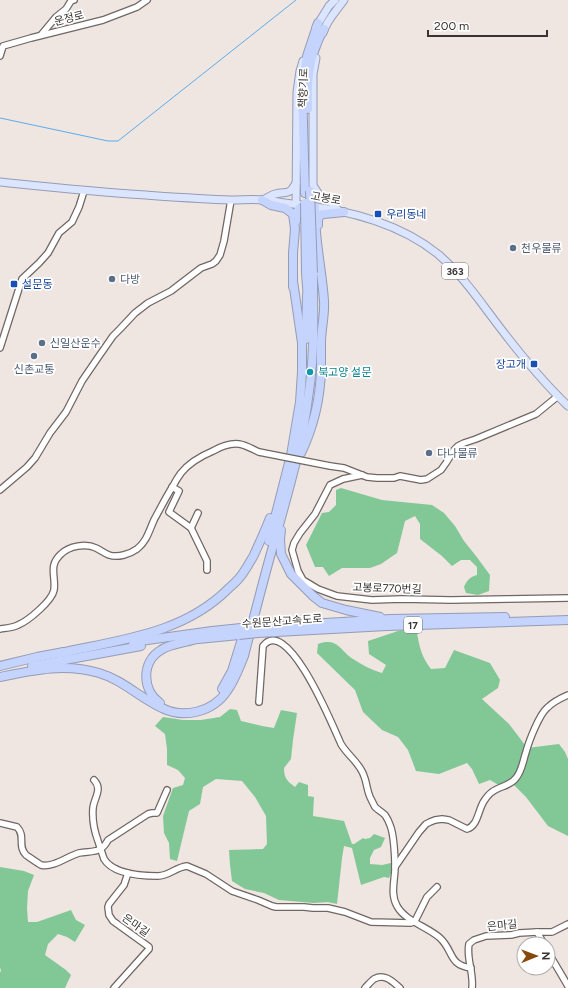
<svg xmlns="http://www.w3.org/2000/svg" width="568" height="988" viewBox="0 0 568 988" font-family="Figtree,'Noto Sans KR',sans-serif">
	<rect width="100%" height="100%" fill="#efe5e1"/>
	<g fill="#82c896">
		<path d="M341,488l41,12 50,5 12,8 11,13 9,15 12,15 14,19 -1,16 -11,4 -12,-2 -2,-6c3,-7 6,-10 13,-12v-8l-7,-7h-9l-9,6 -10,-10 -22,-17v-15l-5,-8 -10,5 -8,32 -16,11 -11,4h-28l-13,8 -6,-9h-8l-9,-22 16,-32 7,-1 7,-7v-15z"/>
		<path d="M410,629l7,3c2,14 5,26 14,37l14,-1 9,-18 36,13 10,17 -2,8 -16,11 27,25 10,13 8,11 32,-4 6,8 3,7v77l-20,-10 -22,-29 -13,-13h-16l-7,-4 -11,4 -7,-15 -5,-6 -28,11 -23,-3 -8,-21 -10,-13 -16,-7 -19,-18 -8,-22 -38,-37 1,-9c20,-7 22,7 35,15 9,6 19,11 29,14l4,-8 -17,-11 -1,-13 30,-10z"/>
		<path d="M230,709l7,1 4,11 21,5 12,2 7,-18 16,3 -4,27 -2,19 -7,9c0,10 3,13 11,19l4,-5 9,3v11l6,1 -1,19 31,5 8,23h2l9,-6 2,1 5,-1 4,-4 11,4 -4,9 -7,3 -4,8v6l12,1 9,-2v10l-2,5 -5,-1 -23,8 -9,-37 -8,-2 -2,12 -5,46 -9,-2 -14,1 -35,-3 -15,-7 -19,-4 -13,-8 -2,-16 -1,-15 34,-1 4,-5 -1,-28 -11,-19 -13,-16 -26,-2 -13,8 -3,17 -11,7 -12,50 -7,-2 -1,-16 -5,-10 -1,-17 10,-28 10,-3 2,-7 -7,-8 -11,-5v-16l-2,-15 -10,-8 8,-9 20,3h18l19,-3z"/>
		<polygon points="0,867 24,871 34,875 28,891 27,908 28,922 37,922 71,910 76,920 85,925 75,942 67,937 58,934 48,944 45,955 66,970 71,975 65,988 0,988 0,973 1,970 0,968"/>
	</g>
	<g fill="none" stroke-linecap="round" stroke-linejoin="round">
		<polyline stroke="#5aacec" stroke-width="1" points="0,118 108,141 118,141 296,0"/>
		<defs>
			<g id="minor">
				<polyline points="41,35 56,17 66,9 71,1 74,0"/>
				<polyline points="0,56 3,46 31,38 103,20 137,7 147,0"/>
				<polyline points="0,348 22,279 39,263 48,253 59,233 72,222 79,207 84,191"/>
				<polyline points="330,466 344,468 367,477 377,478 394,478 400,476 421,480 427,479 441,470 446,463 454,450 458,446 464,443 476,439 536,414 558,396"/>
				<polyline points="362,475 343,479 330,485 315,514 300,533 294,543 292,550 298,571 303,580 318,589 337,596 372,600 402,599 451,600 507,599 568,598"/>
				<polyline points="172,487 179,491 169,512 191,528 207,561 207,570"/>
				<polyline points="0,490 27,467 35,458 50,433 66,412 82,381 97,359 113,336 120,329 135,313 148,303 171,291 201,268 212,264 216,261 220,255 224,241 231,200"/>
				<polyline points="191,528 198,513"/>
				<path d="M0,629c6,-1 12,-1 18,-4 10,-4 34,-24 36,-35 2,-15 -6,-24 7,-36 8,-8 25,-11 35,-6 4,2 8,5 13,7 9,3 21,-1 28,-6 10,-8 12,-18 17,-29 6,-11 12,-23 19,-34 2,-4 5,-9 8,-13 8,-10 20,-17 32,-22 7,-4 17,-8 26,-7 7,1 13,5 20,8"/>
				<path d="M259,702l4,-56c25,-32 71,83 78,98 7,12 19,19 23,32 3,7 3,16 7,23 1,2 3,6 4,8 3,3 7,5 10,8 2,3 4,7 5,10 4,9 5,33 5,42 0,13 -5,27 2,39 8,15 31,21 43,32 14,13 8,27 31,30"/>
				<path d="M94,780c9,9 0,18 -1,28 -1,12 1,22 5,33 2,6 4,12 6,18 9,15 38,17 54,17 11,0 18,-9 29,-10l19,8 26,17 26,9 14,6 4,1h28l9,1h15l17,4 26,10 40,1 4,-2 12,-24 10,-10"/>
				<path d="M0,823l17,4c9,9 0,19 9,28 3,2 13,9 15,10 12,3 27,-9 38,-12 7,-2 15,0 21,-4 4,-2 6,-5 8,-9l40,-26 4,-1h5l10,-23"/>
				<path d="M395,867l24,-35 7,-8 4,-2 5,-2 7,-1 7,1 18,9c11,-3 11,-19 17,-28 2,-3 5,-7 8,-9 8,-6 18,-6 24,-14 6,-7 7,-17 10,-26 3,-11 13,-37 21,-44 6,-6 14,-10 21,-13"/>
				<polyline points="544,944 537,932 552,932 568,924"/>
				<polyline points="548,952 568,986"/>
				<polyline points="114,988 149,949 149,947 145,944 113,921 109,915 108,907 109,904 124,885 128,873"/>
				<path d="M365,988c3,-3 6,-7 9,-9 11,-6 19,3 26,9"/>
				<path d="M472,988c2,-15 -6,-30 -3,-44l5,-4 12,-4 25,-1 8,-2 18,-1"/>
			</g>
			<g id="major">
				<polyline points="316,27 329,6 335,0"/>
				<path d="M323,33c3,-12 14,-23 21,-33"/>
				<path d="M0,182c49,5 97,10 146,13 29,2 57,4 85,5 11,0 22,-1 33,0 10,1 19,3 29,4 51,5 106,18 146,51 23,20 40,45 59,70 22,29 44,56 70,81"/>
				<polyline points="314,187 320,196 333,204 338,210"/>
				<polyline points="310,198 314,195 313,185 313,74 316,58"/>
				<path d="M263,200c4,-2 8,-5 12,-6 12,-3 14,2 21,-11"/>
				<polyline points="296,204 297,92 300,71 303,61"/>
			</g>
			<g id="highway">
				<path d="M308,109c-1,-21 0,-44 8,-63 2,-6 5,-12 8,-17"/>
				<polyline points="305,193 302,88 307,56 318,23"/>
				<polyline points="262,200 271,205 285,208 293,214 295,229 293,253 293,287"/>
				<path d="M296,221c0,-8 1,-12 8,-16"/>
				<polyline points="318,225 318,220 320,215 324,214 344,212"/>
				<polyline points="306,273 308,300"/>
				<polyline points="306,339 307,295"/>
				<path d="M301,453c12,-25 19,-54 20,-82 0,-10 0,-19 0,-28 0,-14 4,-28 3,-42 -2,-32 -10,-62 -9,-94"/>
				<polyline points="281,530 280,539 281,554 291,574 313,596 322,603 346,610 380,617"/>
				<polyline points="269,541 291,455 300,402 302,372 302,343 293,281"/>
				<polyline points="260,627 391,619 505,617"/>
				<polyline points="258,633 387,626 568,620"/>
				<polyline points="188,640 239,635"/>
				<polyline points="133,642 212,631 241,628"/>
				<path d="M60,653c59,-13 124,-19 169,-65 6,-5 12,-11 16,-18 3,-4 5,-9 8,-13 6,-13 12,-26 17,-39"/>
				<polyline points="0,666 37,657 64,652"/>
				<polyline points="32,666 141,646"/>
				<path d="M0,677c34,-7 65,-14 99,-4 24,7 41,25 63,35 22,11 51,4 65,-17 8,-11 12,-23 17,-35 10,-39 20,-79 31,-117 14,-49 28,-98 34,-148 6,-39 4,-79 4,-118"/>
				<polyline points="222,689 232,671 245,629"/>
				<path d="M160,703c-18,-13 -19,-41 1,-53 9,-6 22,-7 32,-10"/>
			</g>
		</defs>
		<use href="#minor" stroke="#706764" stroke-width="8"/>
		<use href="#major" stroke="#949cb6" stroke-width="9"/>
		<use href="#highway" stroke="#949cb6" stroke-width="10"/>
		<use href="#minor" stroke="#fff" stroke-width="5.5"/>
		<use href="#major" stroke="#dce5fe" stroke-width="7"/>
		<use href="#highway" stroke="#c5d4fd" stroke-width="8"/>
		<defs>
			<polyline id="minor-bridge" points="259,452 330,466"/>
			<g id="highway-bridge">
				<polyline points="310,191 313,273"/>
				<polyline points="305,203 306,273"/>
				<polyline points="241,628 260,627"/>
				<polyline points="239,635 258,633"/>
			</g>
		</defs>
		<use href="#minor-bridge" stroke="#706764" stroke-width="8" stroke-linecap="butt"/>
		<use href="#highway-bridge" stroke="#949cb6" stroke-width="10" stroke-linecap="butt"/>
		<use href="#minor-bridge" stroke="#fff" stroke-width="5.5"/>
		<use href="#highway-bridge" stroke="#c5d4fd" stroke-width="8"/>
	</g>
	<g fill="#1a4fb4" stroke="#fff" stroke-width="1.5">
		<rect x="374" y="210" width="8" height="8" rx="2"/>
		<rect x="10" y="280" width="8" height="8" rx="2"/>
		<rect x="530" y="360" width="8" height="8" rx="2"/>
	</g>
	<g fill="#5c6f8a" stroke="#fff" stroke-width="1.5">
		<circle cx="513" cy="248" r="4"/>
		<circle cx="112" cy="279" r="4"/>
		<circle cx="42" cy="343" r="4"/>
		<circle cx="34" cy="356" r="4"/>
		<circle cx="429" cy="453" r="4"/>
	</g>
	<circle fill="#0f9aa8" stroke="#fff" stroke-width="1.5" cx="310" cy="372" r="4"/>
	<g text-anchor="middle" stroke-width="3.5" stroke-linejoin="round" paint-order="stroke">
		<g fill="#fff" stroke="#747170" stroke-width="1">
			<rect x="442" y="263" width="26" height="16" rx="3"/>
			<rect x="404" y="617" width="18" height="16" rx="3"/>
		</g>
		<g font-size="10" font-weight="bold" fill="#383433">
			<text x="455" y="275">363</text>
			<text x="413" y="629">17</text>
		</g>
		<g font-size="11" fill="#383433" stroke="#fff">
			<text transform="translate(69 18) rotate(-14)" y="4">운정로</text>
			<text transform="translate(303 88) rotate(-88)" y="4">책향기로</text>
			<text transform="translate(326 198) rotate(10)" y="4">고봉로</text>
			<text transform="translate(387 588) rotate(2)" y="4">고봉로770번길</text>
			<text transform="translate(282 621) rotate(-4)" y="4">수원문산고속도로</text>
			<text transform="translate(136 925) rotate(35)" y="4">은마길</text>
			<text transform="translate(502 925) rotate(-6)" y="4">은마길</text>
		</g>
		<g font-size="11" fill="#164399" stroke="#fff" text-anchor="start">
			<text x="386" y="218">우리동네</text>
			<text x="22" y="288">설문동</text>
			<text x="526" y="368" text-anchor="end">장고개</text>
		</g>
		<g font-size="11" fill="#4e5e75" stroke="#fff" text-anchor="start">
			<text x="521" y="252">천우물류</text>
			<text x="120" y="283">다방</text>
			<text x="50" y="347">신일산운수</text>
			<text x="34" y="373" text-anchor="middle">신촌교통</text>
			<text x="437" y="457">다나물류</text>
		</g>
		<g font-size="11" fill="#0d838f" stroke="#fff" text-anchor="start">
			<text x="318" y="376">북고양 설문</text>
		</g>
	</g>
	<g transform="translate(536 956) rotate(89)"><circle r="19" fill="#ffffff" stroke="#afaead"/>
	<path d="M0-3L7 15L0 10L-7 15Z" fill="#87490b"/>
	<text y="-6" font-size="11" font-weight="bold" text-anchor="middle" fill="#383433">N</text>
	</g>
	<path d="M428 30v6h119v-6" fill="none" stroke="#383433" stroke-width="2"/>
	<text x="434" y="30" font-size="12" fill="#383433" stroke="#ffffff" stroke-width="3" paint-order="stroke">200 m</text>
</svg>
